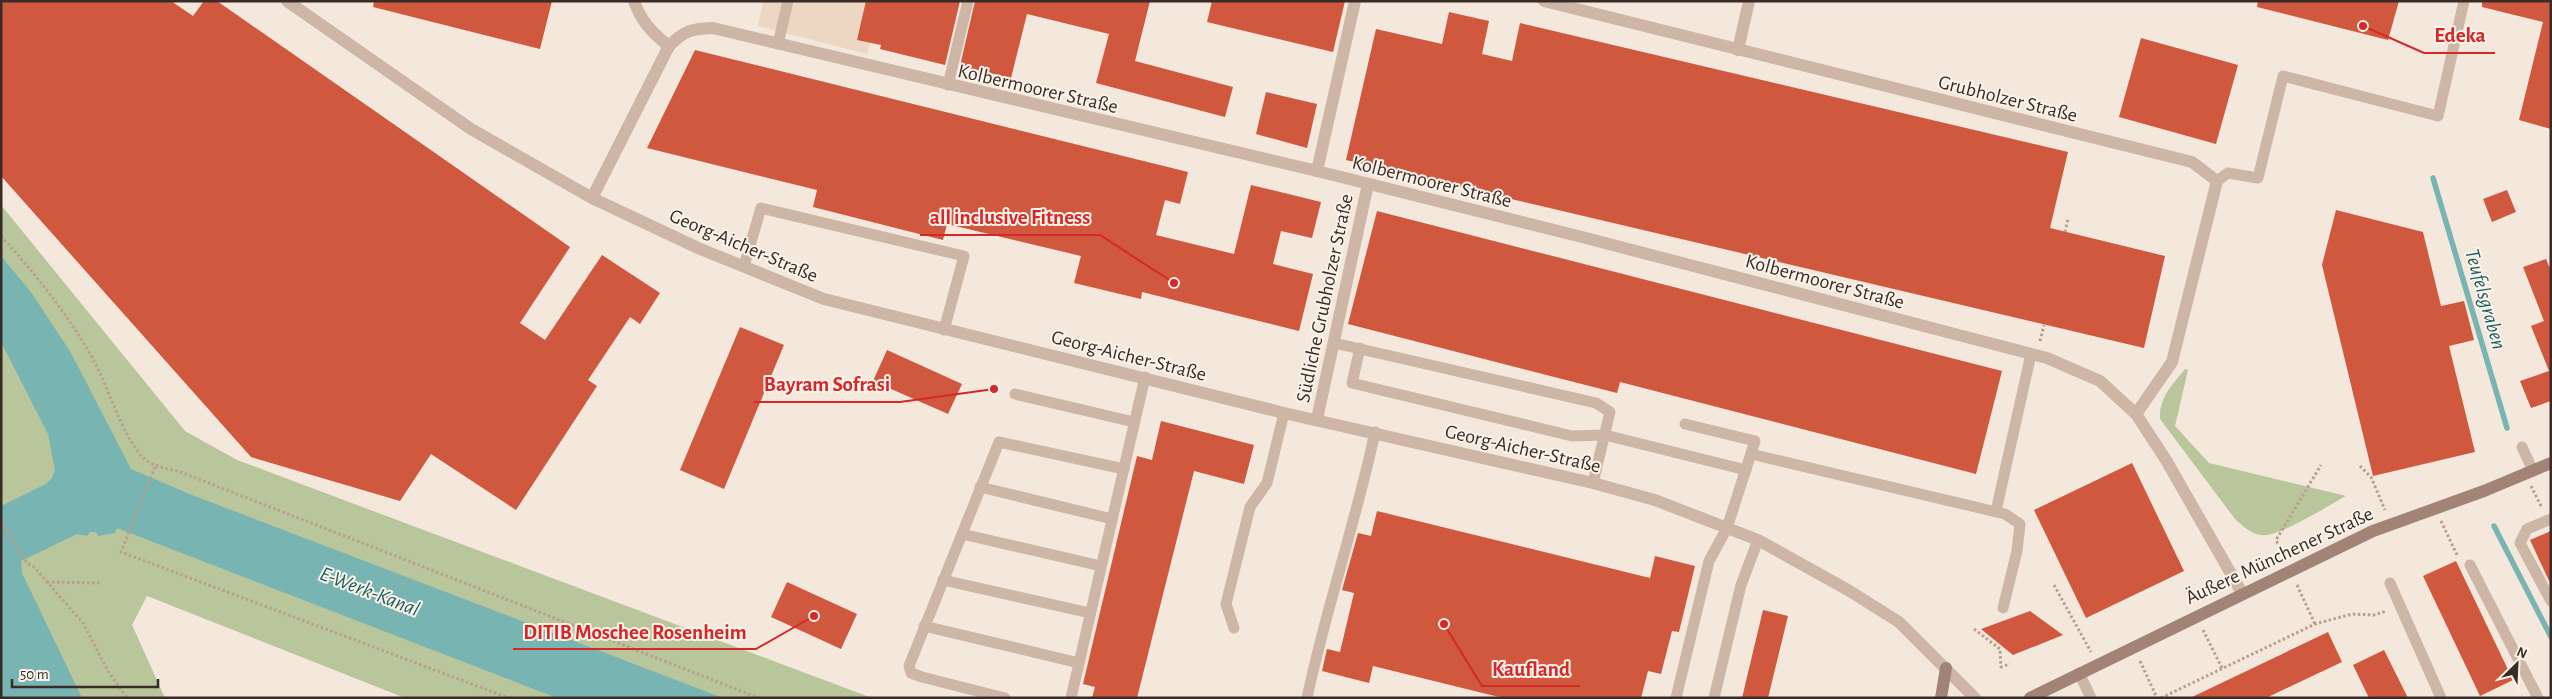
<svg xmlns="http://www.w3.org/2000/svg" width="2552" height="699" viewBox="0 0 2552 699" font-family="'Alegreya Sans',sans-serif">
	<rect width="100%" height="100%" fill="#f4e7dc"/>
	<g fill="#b9c59a">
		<polygon points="1,205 185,431 237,460 872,698 405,698 147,596 132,625 165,698 1,698"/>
		<path d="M2185,369l3,1 -13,56 34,37 137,33c-17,9 -68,42 -85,39 -10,-1 -18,-9 -26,-16l-75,-100c-1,-21 12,-34 25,-50z"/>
	</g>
	<polygon fill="#edd7c2" points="763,1 882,1 867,54 758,26"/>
	<polygon fill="#78b4b2" points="1,256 31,292 71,353 131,469 192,495 723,698 557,698 117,528 115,533 98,536 96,532 90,532 87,536 77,534 21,561 22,573 82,698 1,698 1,506 46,484 52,478 55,470 48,434 1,342"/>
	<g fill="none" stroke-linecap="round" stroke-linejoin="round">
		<g stroke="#78b4b2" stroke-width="5.5">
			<polyline points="2433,178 2507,428"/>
			<polyline points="2494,526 2551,637"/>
		</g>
	</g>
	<g fill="#d0583e">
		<polygon points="1,1 171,1 193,16 204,1 217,1 570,247 520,323 545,340 602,255 660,293 640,324 630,317 588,380 597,386 516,510 431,454 400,501 251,457 1,176"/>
		<polygon points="374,1 552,1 540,49 373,7"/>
		<polygon points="866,1 960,1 945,65 880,49 881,45 857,40"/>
		<polygon points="975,1 1150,1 1135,61 1233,87 1225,117 1096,83 1109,34 1027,14 1011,78 960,66"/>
		<polygon points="1212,1 1345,1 1333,52 1207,22"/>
		<polygon points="2258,1 2399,1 2388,40 2257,7"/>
		<polygon points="2482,1 2551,1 2551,129 2519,120 2543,22 2482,7"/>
		<polygon points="1449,12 1489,21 1482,54 1512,61 1520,23 2068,152 2050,228 2165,256 2144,348 1346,160 1376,29 1442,44"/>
		<polygon points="2141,38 2238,65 2216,144 2119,117"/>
		<polygon points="695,50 1188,172 1180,204 1165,200 1156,235 1234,254 1251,185 1321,202 1312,238 1281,231 1273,264 1313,274 1299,331 1142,292 1141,299 1074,283 1081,256 947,224 943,240 813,207 817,190 647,148"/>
		<polygon points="1266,92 1317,104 1307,148 1256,134"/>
		<polygon points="2507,190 2516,212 2492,222 2483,199"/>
		<polygon points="2336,210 2423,232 2441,306 2464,301 2474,340 2449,346 2475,452 2373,476 2322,265"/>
		<polygon points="1377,211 2002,371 1976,474 1620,382 1617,393 1348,324"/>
		<polygon points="2546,259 2551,271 2551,401 2531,408 2520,381 2549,371 2531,326 2544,321 2523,267"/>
		<polygon points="740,327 784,345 724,489 680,470"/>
		<polygon points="887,350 962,384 948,414 873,381"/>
		<polygon points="1161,421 1254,445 1244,484 1194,471 1137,698 1092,698 1095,687 1083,684 1137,456 1152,460"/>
		<polygon points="2132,463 2184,571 2086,618 2034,510"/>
		<polygon points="1377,511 1650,578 1655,556 1695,566 1679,632 1672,631 1661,674 1648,671 1641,698 1503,698 1373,666 1369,683 1322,671 1327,649 1340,652 1354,593 1342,590 1358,533 1371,536"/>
		<polygon points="2551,531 2551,585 2530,540"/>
		<polygon points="2456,561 2513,680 2480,696 2423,576"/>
		<polygon points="787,582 857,614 841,649 771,617"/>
		<polygon points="1763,610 1788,616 1768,698 1742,698"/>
		<polygon points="2030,611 2063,635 2013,655 1981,629"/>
		<polygon points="2328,632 2342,662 2266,698 2190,698"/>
		<polygon points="2384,650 2408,698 2369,698 2353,665"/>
	</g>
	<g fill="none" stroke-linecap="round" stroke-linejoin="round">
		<g stroke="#ba9f90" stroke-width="3" stroke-dasharray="2.5 2.5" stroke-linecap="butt">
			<polyline points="2065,232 2068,219"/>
			<path d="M1,236c34,38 67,78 92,123 16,30 25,65 45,93 10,14 25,16 40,19l581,227"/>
			<polyline points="2040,341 2044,325"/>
			<polyline points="2360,466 2371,477 2385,510"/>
			<polyline points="155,467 121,552 509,698"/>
			<polyline points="2531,486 2542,508"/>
			<polyline points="2441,521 2458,557"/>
			<polyline points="1,522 28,564 34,567 83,623 108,671 127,698"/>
			<polyline points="2284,557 2276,540 2321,465"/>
			<polyline points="47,582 100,583"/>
			<polyline points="2054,585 2091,652"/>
			<polyline points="2297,585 2315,624"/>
			<polyline points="1974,629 2000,649 2001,667 2010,664"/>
			<polyline points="2203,630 2222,668"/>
			<polyline points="2140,661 2157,698"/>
			<polyline points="1498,698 1498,696"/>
			<polyline points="2161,698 2315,624 2352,614 2374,615 2387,611"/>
		</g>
		<g stroke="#ceb6a6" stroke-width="11">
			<polyline points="778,44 788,1"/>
			<polyline points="948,85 968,1"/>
			<polyline points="2217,181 2228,173 2258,178 2283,76 2438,116 2464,1"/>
			<polyline points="744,266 761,208 964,256 944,330"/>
			<polyline points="1334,343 1596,403 1610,412 1593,483"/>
			<polyline points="1360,348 1352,383 1572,436 1605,435 1746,470"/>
			<polyline points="1015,394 1134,422"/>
			<polyline points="2522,447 2533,471"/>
			<polyline points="1751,454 2005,514 2020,524 2017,551 2003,608"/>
			<polyline points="980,487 1112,519"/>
			<polyline points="1996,511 2031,354"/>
			<polyline points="2551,519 2527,529 2520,543 2551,601"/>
			<polyline points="962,534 1101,566"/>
			<polyline points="2470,565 2538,698"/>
			<polyline points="943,580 1090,613"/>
			<polyline points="2390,583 2441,698"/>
			<polyline points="924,626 1079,663"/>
			<polyline points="1234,628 1226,604 1250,507 1267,483 1284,413"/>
			<polyline points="2079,673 2091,698"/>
			<polyline points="1005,698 922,677 911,673 909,666 999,442 1124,469"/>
			<polyline points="1071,698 1145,377"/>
			<path d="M1307,698c19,-90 49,-176 68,-266"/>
			<polyline points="1676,698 1709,561 1727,528 1755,441 1685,424"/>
			<polyline points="1714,698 1741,585 1758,540"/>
		</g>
		<g stroke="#ceb6a6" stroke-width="12">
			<polyline points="287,1 471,129 592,198 698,248 824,299 1284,413 1593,483 1655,500 1758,540 1848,590 1899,622 1975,698"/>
			<path d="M634,1c7,20 18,32 35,45"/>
			<polyline points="1544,1 2192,162 2217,181 2172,362 2136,414"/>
			<polyline points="1738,50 1749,1"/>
			<polyline points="1317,171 1355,1"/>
			<path d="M592,198l77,-152c16,-16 22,-17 44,-18l604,143 265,66 465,121 53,23 36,33 30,46 76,133"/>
			<polyline points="1317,419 1368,184"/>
		</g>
		<g stroke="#a28477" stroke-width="12">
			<polyline points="1941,698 1946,668"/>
			<polyline points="2030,698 2373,531 2484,491 2551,463"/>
		</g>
	</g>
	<g text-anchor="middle" stroke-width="4" stroke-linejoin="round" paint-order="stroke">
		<g font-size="20" fill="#392c28" stroke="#fbf2e9">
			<text transform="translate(1038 88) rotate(13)" y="7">Kolbermoorer Straße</text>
			<text transform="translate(2008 98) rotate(14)" y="7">Grubholzer Straße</text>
			<text transform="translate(1432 181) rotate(14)" y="7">Kolbermoorer Straße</text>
			<text transform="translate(744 245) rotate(23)" y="7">Georg-Aicher-Straße</text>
			<text transform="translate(1825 281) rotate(15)" y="7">Kolbermoorer Straße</text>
			<text transform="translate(1324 298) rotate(-78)" y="7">Südliche Grubholzer Straße</text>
			<text transform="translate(1129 355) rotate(14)" y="7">Georg-Aicher-Straße</text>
			<text transform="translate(1523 448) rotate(13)" y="7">Georg-Aicher-Straße</text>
			<text transform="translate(2279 555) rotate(-25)" y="7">Äußere Münchener Straße</text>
		</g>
		<g font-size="21" font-style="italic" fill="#195f5f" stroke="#fbf2e9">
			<text transform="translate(2486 299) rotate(74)" y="7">Teufelsgraben</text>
			<text transform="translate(370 591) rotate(21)" y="7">E-Werk-Kanal</text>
		</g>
	</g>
	<path fill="none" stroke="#d62828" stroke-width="2" d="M2363 26L2424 53H2495M1174 283L1100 235H920M994 389L900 402H754M814 616L756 649H513M1444 624L1482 686H1580"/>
	<g fill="#d62828" stroke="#fbf2e9" stroke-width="2">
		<circle cx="2363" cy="26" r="5"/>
		<circle cx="1174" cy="283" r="5"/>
		<circle cx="994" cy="389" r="5"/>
		<circle cx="814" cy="616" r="5"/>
		<circle cx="1444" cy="624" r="5"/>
	</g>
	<g font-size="21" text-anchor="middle" font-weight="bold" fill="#d62828" stroke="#fbf2e9" stroke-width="4" stroke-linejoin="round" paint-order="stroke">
		<text x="2460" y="42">Edeka</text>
		<text x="1010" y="224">all inclusive Fitness</text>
		<text x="827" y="391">Bayram Sofrasi</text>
		<text x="635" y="639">DITIB Moschee Rosenheim</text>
		<text x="1531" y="676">Kaufland</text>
	</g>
	<rect width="2552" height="699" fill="none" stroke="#392c28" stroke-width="5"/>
	<g transform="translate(2517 664) rotate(24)" stroke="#fbf2e9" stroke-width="4" paint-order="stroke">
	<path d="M0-4L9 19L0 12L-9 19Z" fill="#392c28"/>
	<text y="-8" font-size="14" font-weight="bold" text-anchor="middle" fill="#392c28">N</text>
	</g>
	<path d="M12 679v8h146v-8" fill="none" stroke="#392c28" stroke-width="2.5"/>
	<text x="20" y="679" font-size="15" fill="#392c28" stroke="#fbf2e9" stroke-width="4" paint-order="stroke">50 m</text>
</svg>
